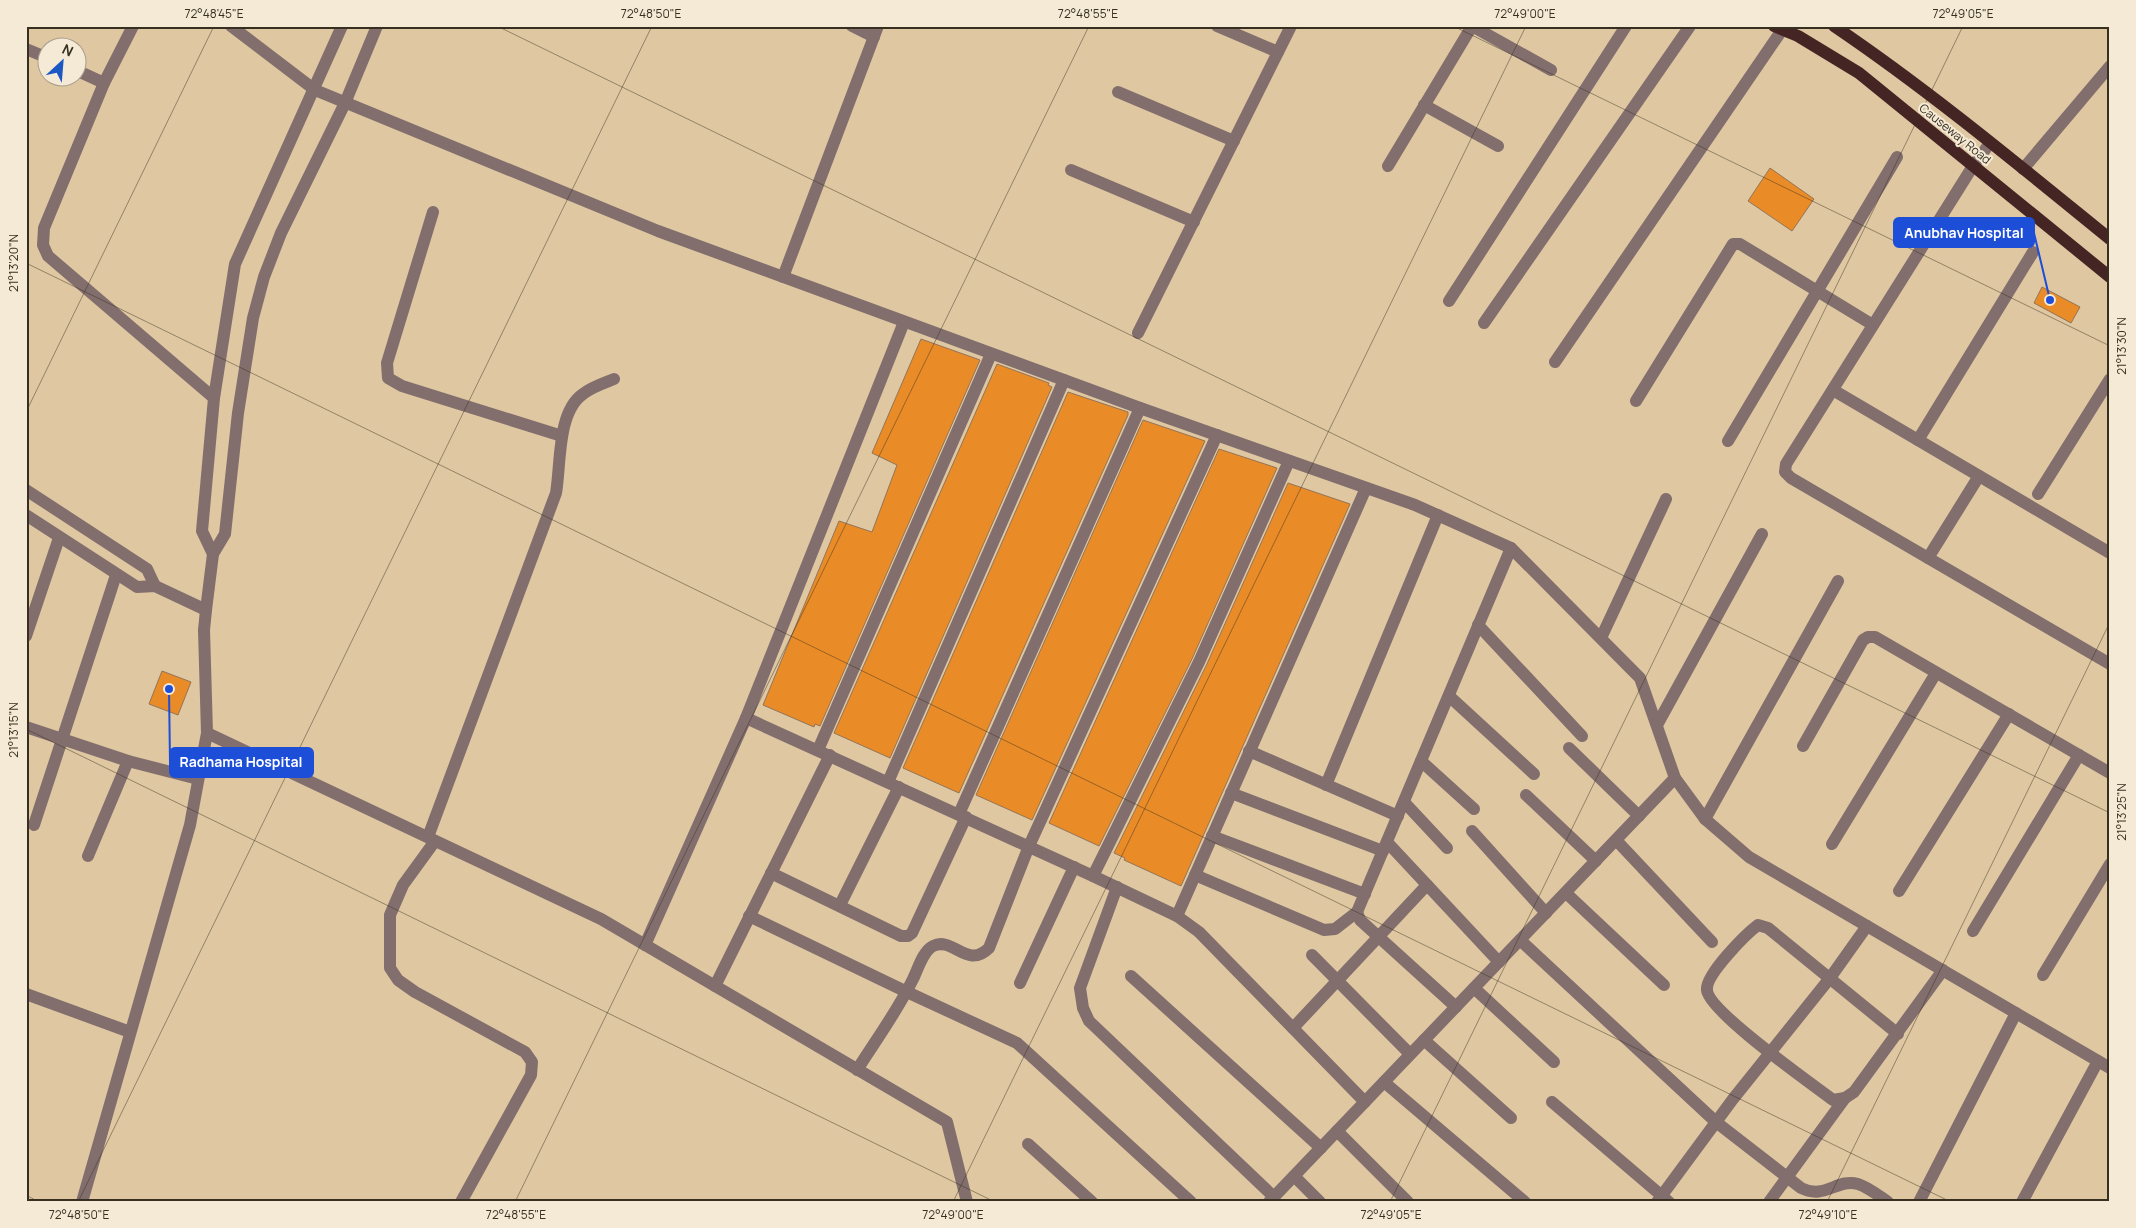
<svg xmlns="http://www.w3.org/2000/svg" width="2136" height="1228" viewBox="0 0 2136 1228" font-family="Manrope,sans-serif">
	<rect width="100%" height="100%" fill="#dec7a1"/>
	<g fill="#e98b27" stroke="#947458">
		<polygon points="1770,168 1814,199 1792,231 1748,201"/>
		<polygon points="2042,287 2080,307 2071,323 2034,303"/>
		<polygon points="921,339 980,360 820,726 815,724 814,727 763,705 839,521 872,532 897,465 872,453"/>
		<polygon points="997,364 1049,383 1048,385 1052,387 890,758 834,733"/>
		<polygon points="1068,392 1128,412 1128,415 959,793 903,768"/>
		<polygon points="1143,420 1205,441 1032,820 976,795"/>
		<polygon points="1219,449 1277,468 1192,659 1099,846 1049,823"/>
		<polygon points="1288,483 1350,504 1181,886 1124,860 1125,858 1114,853 1206,666"/>
		<polygon points="162,671 191,682 178,715 149,704"/>
	</g>
	<g fill="none" stroke-linecap="round" stroke-linejoin="round">
		<g stroke="#826e6d" stroke-width="12">
			<polyline points="133,26 104,83 44,228 43,245 48,256 214,398"/>
			<polyline points="231,26 315,90 658,231 1140,408 1415,505 1511,548 1640,678 1675,778 1705,819 1749,857 2110,1068"/>
			<polyline points="377,26 345,103 281,233 264,277 253,318 238,413 225,534 213,554 206,610 204,630 207,733 601,919 947,1122 967,1202"/>
			<polyline points="852,26 874,37"/>
			<polyline points="1217,26 1278,52"/>
			<polyline points="26,49 48,58"/>
			<polyline points="78,71 104,83"/>
			<polyline points="1118,92 1234,141"/>
			<polyline points="1424,105 1498,146"/>
			<polyline points="1990,143 1973,166 1786,464 1785,472 1791,478 2110,664"/>
			<polyline points="1388,166 1472,26 1551,70"/>
			<polyline points="2023,169 2110,66"/>
			<polyline points="1071,170 1194,222"/>
			<polyline points="433,212 387,363 388,378 402,386 562,436"/>
			<polyline points="783,277 878,26"/>
			<polyline points="1449,301 1626,26"/>
			<polyline points="1484,323 1690,26"/>
			<polyline points="1138,333 1291,26"/>
			<polyline points="1555,362 1782,30"/>
			<polyline points="1833,390 2110,553"/>
			<polyline points="1636,401 1733,244 1740,244 1873,325"/>
			<polyline points="1918,440 2033,252"/>
			<polyline points="1728,441 1897,157"/>
			<polyline points="26,490 147,569 155,586"/>
			<polyline points="2038,494 2110,379"/>
			<polyline points="26,515 137,587 155,586 206,610"/>
			<polyline points="213,554 202,531 214,398 235,264 342,26"/>
			<polyline points="1928,558 1979,476"/>
			<polyline points="1478,625 1582,736"/>
			<polyline points="26,636 59,538"/>
			<polyline points="1601,638 1666,499"/>
			<polyline points="1449,696 1534,774"/>
			<polyline points="746,718 1093,876 1199,662 1289,461"/>
			<polyline points="1657,725 1762,534"/>
			<polyline points="26,727 128,761 198,779"/>
			<polyline points="1803,746 1863,640 1868,637 1875,637 2110,773"/>
			<polyline points="1569,748 1639,816"/>
			<polyline points="818,750 991,354"/>
			<polyline points="1249,751 1398,816"/>
			<polyline points="1421,761 1474,809"/>
			<polyline points="888,782 1064,380"/>
			<polyline points="1326,785 1438,515"/>
			<polyline points="1231,793 1383,851"/>
			<polyline points="1526,795 1596,861"/>
			<polyline points="1404,802 1447,848"/>
			<polyline points="959,814 1140,408"/>
			<polyline points="1705,819 1838,581"/>
			<polyline points="34,825 116,575"/>
			<polyline points="1472,831 1546,913"/>
			<polyline points="1212,836 1365,894"/>
			<path d="M428,837l128,-344c5,-29 1,-81 27,-99 8,-7 21,-11 31,-15"/>
			<polyline points="1616,840 1712,942"/>
			<polyline points="435,841 403,885 390,915 390,968 398,980 415,992 525,1052 532,1062 531,1075 461,1202"/>
			<polyline points="1387,842 1499,962"/>
			<polyline points="1832,844 1936,673"/>
			<polyline points="88,856 128,761"/>
			<polyline points="771,873 901,936 908,936 912,933 966,817"/>
			<polyline points="1195,875 1324,930 1335,929 1357,912 1511,548"/>
			<polyline points="1093,876 1177,916 1199,932 1365,1102"/>
			<polyline points="1117,887 1080,988 1083,1008 1089,1021 1274,1197"/>
			<polyline points="1899,891 2009,714"/>
			<polyline points="1566,893 1664,985"/>
			<polyline points="840,905 899,787"/>
			<polyline points="1357,912 1360,920 1456,1007"/>
			<polyline points="749,916 907,992 1017,1043 1191,1202"/>
			<polyline points="1177,916 1366,488"/>
			<polyline points="1973,931 2079,755"/>
			<path d="M1520,940l196,182 85,66c24,12 36,-10 57,-4 10,3 21,12 30,18"/>
			<polyline points="645,945 746,718 904,322"/>
			<polyline points="1312,955 1410,1054"/>
			<polyline points="2043,975 2110,864"/>
			<polyline points="1131,976 1321,1148"/>
			<polyline points="1020,983 1074,867"/>
			<polyline points="715,986 830,755"/>
			<polyline points="1474,988 1554,1062"/>
			<polyline points="26,994 130,1032"/>
			<polyline points="1293,1028 1427,885"/>
			<path d="M1898,1034l-130,-106 -10,-3c-12,9 -53,50 -51,65 1,21 105,94 126,110l12,-2 9,-6 89,-122"/>
			<polyline points="1424,1040 1511,1118"/>
			<path d="M857,1070c19,-30 41,-60 56,-91 5,-10 10,-28 20,-33 20,-10 34,24 56,2l40,-102 188,-411"/>
			<polyline points="1384,1082 1525,1202"/>
			<polyline points="1552,1102 1669,1202"/>
			<polyline points="1337,1131 1408,1202"/>
			<polyline points="1028,1144 1092,1202"/>
			<polyline points="1294,1176 1320,1202"/>
			<polyline points="82,1202 190,825 207,733"/>
			<polyline points="1269,1202 1675,778"/>
			<polyline points="1657,1202 1733,1099 1830,978 1867,926"/>
			<polyline points="1769,1202 1845,1098"/>
			<polyline points="1919,1202 2016,1013"/>
			<polyline points="2022,1202 2098,1061"/>
		</g>
		<g stroke="#452524" stroke-width="12">
			<polyline points="1774,26 1798,36 1859,73 2110,277"/>
			<path d="M1834,26c96,65 186,140 276,213"/>
		</g>
	</g>
	<path fill="none" stroke="#372f1f" stroke-width="1" stroke-opacity="0.45" d="M497,26l1613,787M1453,26l657,320M26,263l1925,939M26,412l188,-386M26,729l969,473M26,1195l13,7M78,1202l574,-1176M515,1202l574,-1176M953,1202l573,-1176M1390,1202l573,-1176M1827,1202l283,-580"/>
	<g text-anchor="middle" stroke-width="4" stroke-linejoin="round" paint-order="stroke">
		<g font-size="12" fill="#372f1f" stroke="#f5ead6">
			<text transform="translate(1955 134) rotate(39)" y="4">Causeway Road</text>
		</g>
	</g>
	<path fill="none" stroke="#1d4ed8" stroke-width="2" d="M2050 300L2034 233M169 689L170 763"/>
	<g fill="#1d4ed8" stroke="#f5ead6" stroke-width="2">
		<circle cx="2050" cy="300" r="5"/>
		<circle cx="169" cy="689" r="5"/>
	</g>
	<g fill="#1d4ed8" stroke="#1d4ed8" stroke-width="2">
		<rect x="1894" y="218" width="140" height="29" rx="5"/>
		<rect x="170" y="748" width="143" height="29" rx="5"/>
	</g>
	<g font-size="14" text-anchor="middle" font-weight="bold" fill="#fff">
		<text x="1964" y="238">Anubhav Hospital</text>
		<text x="241" y="767">Radhama Hospital</text>
	</g>
	<rect width="2136" height="1228" fill="none" stroke="#f5ead6" stroke-width="55"/>
	<g transform="translate(62 62) rotate(26)"><circle r="24" fill="#f5ead6" stroke="#a99f8d"/>
	<path d="M0-4L9 19L0 12L-9 19Z" fill="#1c58c4"/>
	<text y="-8" font-size="14" font-weight="bold" text-anchor="middle" fill="#372f1f">N</text>
	</g>
	<rect x="28" y="28" width="2080" height="1172" fill="none" stroke="#372f1f" stroke-width="2"/>
	<g font-size="12" text-anchor="middle" fill="#372f1f">
		<text x="214" y="18">72°48'45"E</text>
		<text x="651" y="18">72°48'50"E</text>
		<text x="1088" y="18">72°48'55"E</text>
		<text x="1525" y="18">72°49'00"E</text>
		<text x="1963" y="18">72°49'05"E</text>
		<text transform="translate(14 263) rotate(-90)" y="4">21°13'20"N</text>
		<text transform="translate(2122 346) rotate(-90)" y="4">21°13'30"N</text>
		<text transform="translate(14 730) rotate(-90)" y="4">21°13'15"N</text>
		<text transform="translate(2122 812) rotate(-90)" y="4">21°13'25"N</text>
		<text x="79" y="1219">72°48'50"E</text>
		<text x="516" y="1219">72°48'55"E</text>
		<text x="953" y="1219">72°49'00"E</text>
		<text x="1391" y="1219">72°49'05"E</text>
		<text x="1828" y="1219">72°49'10"E</text>
	</g>
</svg>
